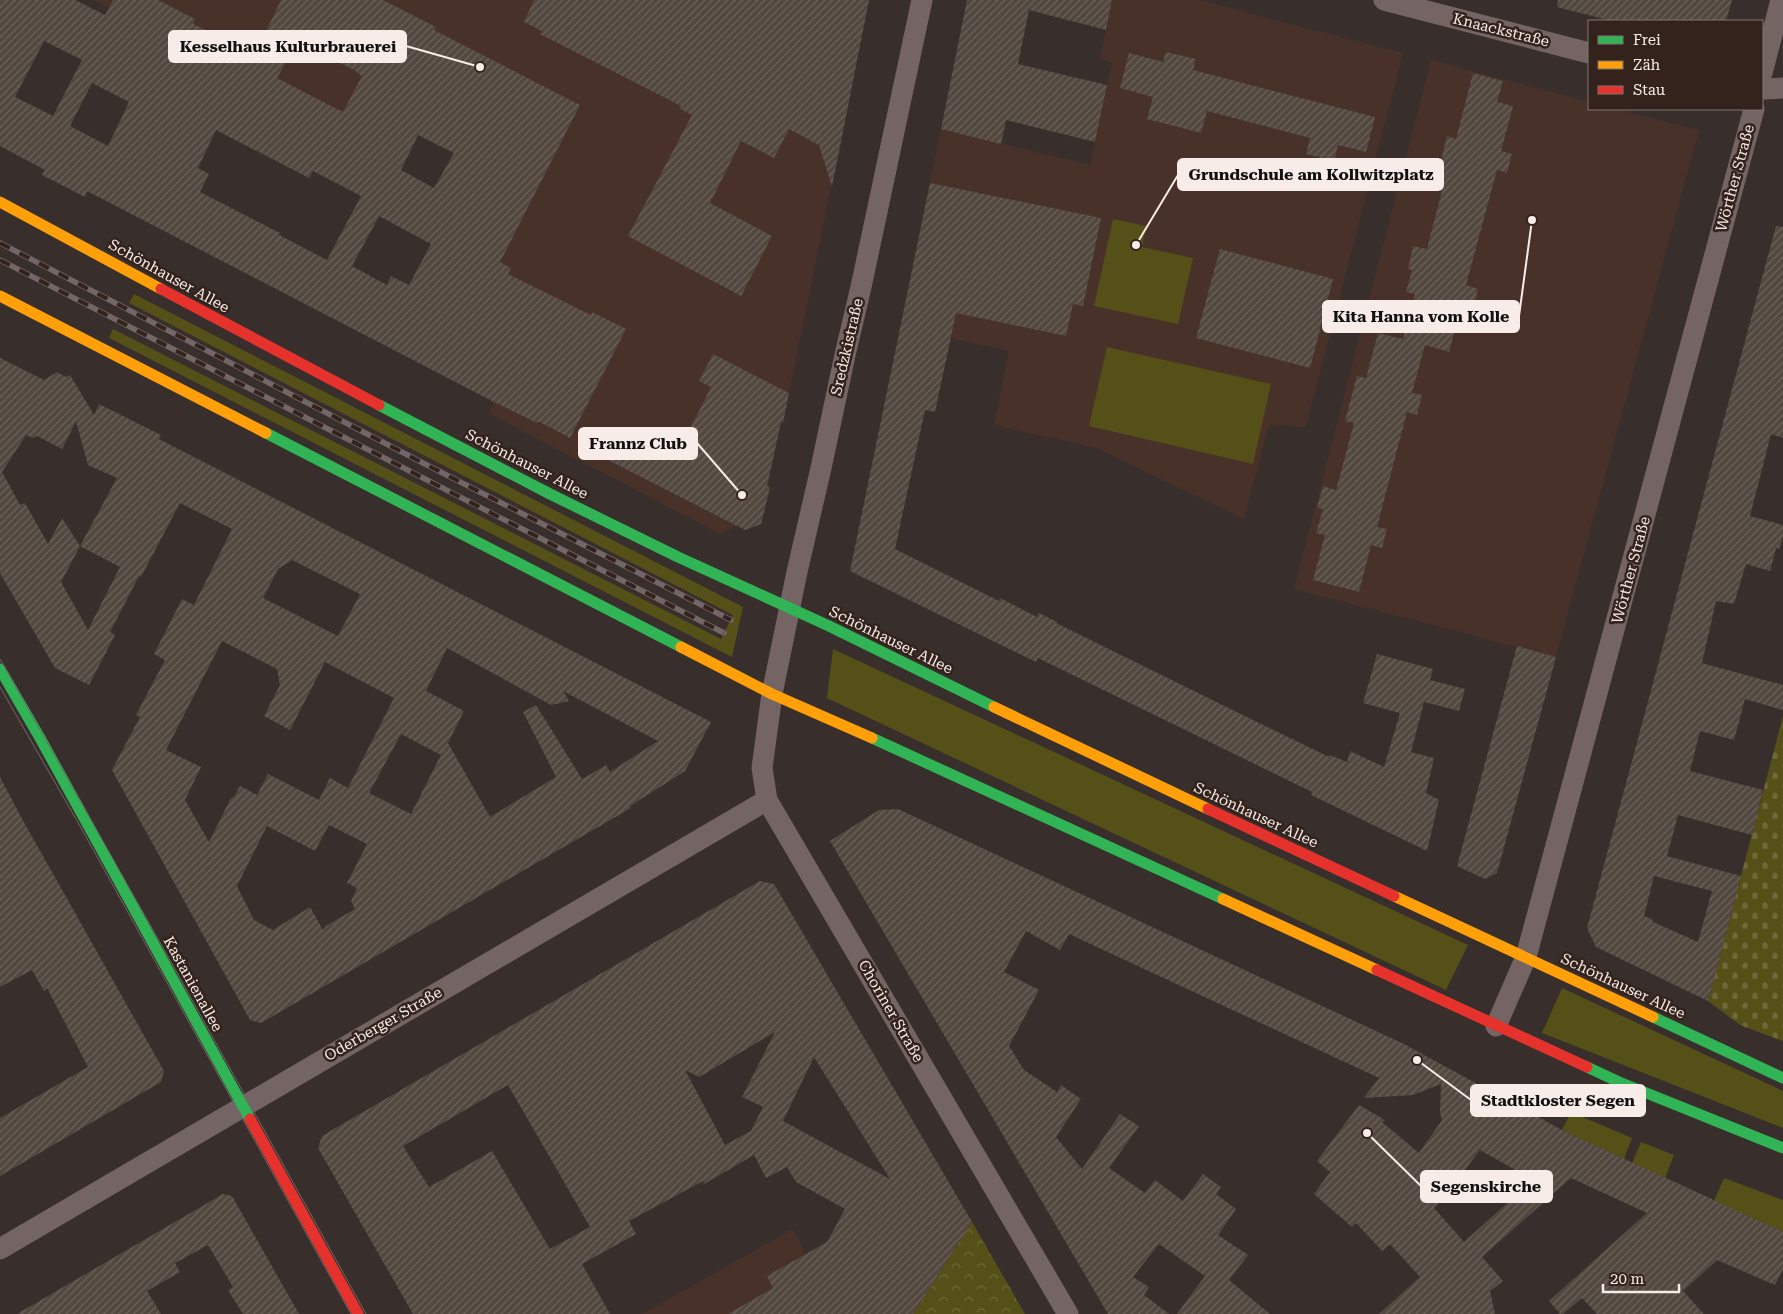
<svg xmlns="http://www.w3.org/2000/svg" width="1783" height="1314" viewBox="0 0 1783 1314" font-family="'Roboto Serif',serif">
	<defs>
		<pattern id="cemetery-stones" width="16" height="16" patternUnits="userSpaceOnUse" patternTransform="scale(1.25)"><rect width="16" height="16" fill="#555018"/><path d="M2 7V4a2 2 0 0 1 4 0v3zM10 15v-3a2 2 0 0 1 4 0v3z" fill="#6e693a"/></pattern>
		<pattern id="park-crowns" width="20" height="18" patternUnits="userSpaceOnUse" patternTransform="scale(1.25)"><rect width="20" height="18" fill="#555018"/><path d="M2 6a3 3 0 1 1 6 0M12 15a3 3 0 1 1 6 0" fill="none" stroke="#6e693a"/></pattern>
		<pattern id="building-hatch" width="6" height="6" patternUnits="userSpaceOnUse" patternTransform="scale(1.25)"><rect width="6" height="6" fill="#52483f"/><path d="M-1 1l2-2M0 6l6-6M5 7l2-2" fill="none" stroke="#6c635b"/></pattern>
	</defs>
	<rect width="100%" height="100%" fill="#382f2c"/>
	<g fill="#473129">
		<polygon points="93,0 869,0 783,423 781,423 768,486 770,487 764,514 758,517 762,524 744,530 740,524 720,534 488,413 494,402 409,285 465,178 445,168 453,153 350,99 343,112 293,86 292,88 109,8"/>
		<polygon points="1112,0 1199,0 1403,53 1306,427 1269,425 1244,519 1096,448 994,425 1009,351 900,327 941,129 1090,165 1112,63 1100,59"/>
		<polygon points="1431,60 1589,102 1589,109 1617,109 1699,130 1556,657 1294,589"/>
		<polygon points="793,1229 838,1314 642,1314"/>
	</g>
	<g fill="#555018">
		<polygon points="1113,219 1146,226 1142,247 1193,258 1178,324 1094,306"/>
		<polygon points="134,294 743,607 732,657 109,338 113,329 721,639 733,615 129,303"/>
		<polygon points="1107,347 1271,384 1253,464 1089,426"/>
		<polygon points="833,649 1468,945 1446,990 827,698"/>
		<polygon points="1562,988 1783,1091 1783,1128 1542,1033"/>
		<polygon points="1571,1112 1632,1138 1624,1159 1562,1130"/>
		<polygon points="1641,1142 1674,1155 1665,1178 1632,1163"/>
		<polygon points="1724,1178 1783,1200 1783,1232 1714,1201"/>
	</g>
	<polygon fill="url(#cemetery-stones)" points="1783,716 1783,1041 1740,1025 1708,1001"/>
	<polygon fill="url(#park-crowns)" points="972,1222 1025,1314 913,1314"/>
	<g fill="url(#building-hatch)" fill-rule="evenodd">
		<path d="M0,0h75l30,15 8,-15h45l37,19 -2,5 62,30 26,-54h102l53,27 -2,3 146,75 -80,157 11,6 -3,6 83,41 1,-3 34,17 -56,109 -32,-17 -1,2 -43,-21 -407,-211 -2,6 -43,-22 3,-5 -45,-24zM298,40l37,18 -1,2 22,11v1l6,4 -19,36 -66,-34zM44,41l38,19 -29,56 -38,-19zM92,83l37,19 -21,44 -38,-20zM216,130l93,48 4,-7 48,25 -34,64 -48,-25 1,-2 -80,-41 9,-18 -11,-6zM418,135l36,18 -20,35 -33,-18zM379,216l52,28 -22,41 -18,-9 -4,9 -35,-19z"/>
		<polygon points="534,0 869,0 832,187 819,145 789,129 774,158 741,141 710,203 772,236 741,296 628,236 692,115 680,109 681,106 540,34 542,31 524,22"/>
		<polygon points="967,0 1112,0 1106,30 1029,10 1018,64 1107,85 1095,142 1006,120 1001,144 941,129"/>
		<polygon points="1558,0 1732,0 1726,21 1612,21 1557,7"/>
		<polygon points="1166,52 1196,59 1193,70 1375,117 1366,152 1338,145 1334,161 1306,154 1310,138 1207,111 1201,133 1147,119 1153,97 1120,88 1129,53 1163,62"/>
		<polygon points="1473,73 1503,81 1497,102 1513,106 1501,151 1512,154 1507,173 1497,170 1466,285 1478,289 1473,308 1462,305 1449,352 1425,345 1412,393 1422,395 1417,415 1407,412 1377,527 1387,529 1382,548 1371,545 1359,592 1313,580 1325,535 1316,533 1323,509 1317,508 1323,486 1336,490 1354,423 1345,421 1357,376 1366,378 1378,333 1403,339 1415,294 1406,292 1412,270 1408,269 1413,246 1427,249 1444,183 1436,181 1447,136 1456,139"/>
		<polygon points="930,183 1101,218 1083,306 1073,304 1066,336 956,313 935,412 925,410 895,549 999,601 1000,598 1037,617 1039,613 1057,622 1056,623 1259,723 1329,757 1330,755 1347,762 1350,751 1384,767 1400,713 1363,703 1377,654 1433,669 1430,680 1465,689 1459,711 1424,702 1411,752 1434,758 1426,793 1439,800 1427,851 1311,795 1312,792 1038,658 1036,662 850,571"/>
		<path d="M1776,226l7,1v211l-12,-4 -21,82 33,9v11l-4,13 -3,-1 -6,23 -24,-7 -12,40 -18,-3 -14,62 81,22v25l-38,-11 -11,41 -34,-9 -10,40 73,19 -11,45 -74,-20 -11,41 74,20 -33,125 -112,-54 -9,-19zM1654,876l58,15 -14,51 -45,-20 -1,-3 -8,-3z"/>
		<polygon points="1220,249 1333,279 1310,368 1196,338"/>
		<polygon points="713,354 789,393 783,423 781,422 767,486 770,487 761,524 745,530 604,458 616,434 650,451 663,427 685,439 711,387 699,381"/>
		<path d="M0,358l44,22 13,-8 9,5 4,-2 24,40 5,-11 62,31 -2,4 27,14 525,269 -26,49 -55,35 1,2 -370,215 -11,-3 -138,-250 28,-53 -4,-2 29,-55 -11,-6 28,-55 12,6 38,-76 -52,-26 -39,74 -2,-1 -29,56 5,3 -26,50 -34,-17 -55,-95zM76,421l12,44 29,13 -37,68 -18,-28 -14,26 -23,-41 -5,2 -18,-33 24,-37 7,3 4,-2 25,13zM80,546l40,21 -32,63 -27,-48zM292,560l68,34 -22,42 -75,-38 15,-29zM222,641l55,28 3,16 -16,31 26,14 35,-68 69,36 -46,90 -18,-10 -11,22 -51,-26 -11,21 -17,-9 -6,11 -3,1 -22,44 -24,-42 16,-33 -35,-17zM447,648l104,57 18,-4 -6,-10 95,50 -48,31 -4,-7 -24,14 -46,-74 -13,7 33,65 -66,40 -42,-74 16,-32 -38,-20zM401,734l40,21 -30,59 -42,-21zM329,825l38,19 -20,39 10,5 -6,13 4,8 -29,17 -3,4 -13,-23 -37,23 -19,-10 -17,-34 30,-60 48,25z"/>
		<polygon points="1517,646 1556,657 1497,873 1485,879 1457,866"/>
		<polygon points="0,777 21,817 164,1071 161,1082 0,1176 0,1118 88,1067 47,988 44,991 32,970 0,987"/>
		<path d="M898,809l506,235 158,86 221,102v37l-8,16 -58,-25 -34,31 21,23h-107l-15,-16 -19,16h-3l-11,-13 98,-88 -76,-35 -89,79 21,24 -13,10 5,23h-116l41,-37 -30,-33 -8,7 -26,-28 -4,4 -38,-33 16,-22 -13,-11 42,-56 26,15 -3,2 37,31 23,-33 -2,-7 1,-29 -28,11 -49,3 15,-20 -310,-144 -9,16 -34,-19 -22,41 35,18 -30,56 15,24 33,22 4,-7 20,14 -25,38 26,32 38,-55 19,12 -30,42 36,25 10,-13 28,21 20,-27 18,13 -5,7 20,15 -18,26 30,20 -19,25 41,34h-93l28,-38 -46,-32 -26,33 16,10 -5,8 25,19h-61l-278,-473 49,-31zM1480,1150l53,30 -69,62 -30,-34 14,-13 -1,-2z"/>
		<path d="M760,881l14,3 198,338 -59,92h-185l45,-26 -6,-12 60,-34 18,-33 -49,-27 -9,-15 -21,11 -12,-23 -50,29 -1,-3 -74,40 7,13 -54,30 28,50h-197l-95,-166 4,-12zM775,1032l-33,65 21,10 -12,24 -26,14 -40,-75 14,7zM814,1057l76,122 -107,-58zM508,1085l82,142 -40,22 -58,-98 -63,36 -26,-41z"/>
		<polygon points="223,1194 232,1196 299,1314 243,1314 228,1290 233,1287 208,1245 175,1263 180,1272 147,1291 161,1314 17,1314"/>
	</g>
	<g fill="none" stroke-linecap="round" stroke-linejoin="round">
		<g stroke="#746464" stroke-width="21">
			<polyline points="922,0 861,287 845,355 821,468 797,572 772,694 762,768 767,800 1068,1314"/>
			<polyline points="1384,0 1589,53"/>
			<polyline points="1762,73 1781,0"/>
			<polyline points="1762,89 1783,88"/>
			<polyline points="1496,1026 1526,957 1754,109"/>
			<polyline points="0,1249 767,800"/>
		</g>
		<g stroke="#30b455" stroke-width="11">
			<polyline points="379,405 550,494 678,557 829,626 994,707"/>
			<polyline points="266,433 681,647"/>
			<polyline points="0,669 40,738 250,1119"/>
			<polyline points="872,738 1223,899"/>
			<polyline points="1653,1017 1783,1078"/>
			<polyline points="1587,1067 1619,1082 1783,1148"/>
		</g>
		<g stroke="#ff9f0a" stroke-width="11">
			<polyline points="0,202 161,289"/>
			<polyline points="0,296 266,433"/>
			<polyline points="681,647 772,694 872,738"/>
			<polyline points="994,707 1208,809"/>
			<polyline points="1394,896 1653,1017"/>
			<polyline points="1223,899 1377,970"/>
		</g>
		<g stroke="#e5322d" stroke-width="11">
			<polyline points="161,289 379,405"/>
			<polyline points="1208,809 1394,896"/>
			<polyline points="1377,970 1587,1067"/>
			<polyline points="250,1119 358,1314"/>
		</g>
		<g stroke="#736666" stroke-width="1">
			<polyline points="0,659 176,971 366,1314"/>
			<polyline points="0,687 80,826 351,1314"/>
		</g>
		<defs>
			<g id="rail">
				<polyline points="0,243 423,463 731,620"/>
				<polyline points="0,260 724,633"/>
			</g>
		</defs>
		<use href="#rail" stroke="#736666" stroke-width="5.5"/>
		<use href="#rail" stroke="#33231c" stroke-width="4" stroke-dasharray="11" stroke-linecap="butt"/>
	</g>
	<g text-anchor="middle" stroke-width="5" stroke-linejoin="round" paint-order="stroke">
		<g font-size="15" fill="#f8ece8" stroke="#33231c">
			<text transform="translate(1501 30) rotate(14)" y="5">Knaackstraße</text>
			<text transform="translate(1735 178) rotate(-75)" y="5">Wörther Straße</text>
			<text transform="translate(169 276) rotate(29)" y="5">Schönhauser Allee</text>
			<text transform="translate(847 347) rotate(-77)" y="5">Sredzkistraße</text>
			<text transform="translate(527 464) rotate(27)" y="5">Schönhauser Allee</text>
			<text transform="translate(1631 570) rotate(-75)" y="5">Wörther Straße</text>
			<text transform="translate(891 640) rotate(26)" y="5">Schönhauser Allee</text>
			<text transform="translate(1256 815) rotate(25)" y="5">Schönhauser Allee</text>
			<text transform="translate(193 984) rotate(61)" y="5">Kastanienallee</text>
			<text transform="translate(1623 986) rotate(25)" y="5">Schönhauser Allee</text>
			<text transform="translate(891 1011) rotate(60)" y="5">Choriner Straße</text>
			<text transform="translate(383 1024) rotate(-30)" y="5">Oderberger Straße</text>
		</g>
	</g>
	<path fill="none" stroke="#f8ece8" stroke-width="2" d="M480 67L406 46M1136 245L1178 175M1532 220L1519 316M742 495L697 443M1417 1060L1471 1100M1367 1133L1421 1186"/>
	<g fill="#f8ece8" stroke="#33231c" stroke-width="2">
		<circle cx="480" cy="67" r="5"/>
		<circle cx="1136" cy="245" r="5"/>
		<circle cx="1532" cy="220" r="5"/>
		<circle cx="742" cy="495" r="5"/>
		<circle cx="1417" cy="1060" r="5"/>
		<circle cx="1367" cy="1133" r="5"/>
	</g>
	<g fill="#f8ece8" stroke="#f8ece8" stroke-width="2">
		<rect x="169" y="31" width="237" height="31" rx="5"/>
		<rect x="1178" y="159" width="265" height="31" rx="5"/>
		<rect x="1323" y="301" width="196" height="31" rx="5"/>
		<rect x="579" y="428" width="118" height="31" rx="5"/>
		<rect x="1471" y="1085" width="174" height="31" rx="5"/>
		<rect x="1421" y="1171" width="131" height="31" rx="5"/>
	</g>
	<g font-size="16" text-anchor="middle" font-weight="bold" fill="#111">
		<text x="288" y="52">Kesselhaus Kulturbrauerei</text>
		<text x="1311" y="180">Grundschule am Kollwitzplatz</text>
		<text x="1421" y="322">Kita Hanna vom Kolle</text>
		<text x="638" y="449">Frannz Club</text>
		<text x="1558" y="1106">Stadtkloster Segen</text>
		<text x="1486" y="1192">Segenskirche</text>
	</g>
	<rect x="1588" y="20" width="175" height="90" fill="#33231c" stroke="#82736e"/>
	<rect x="1598" y="36" width="25" height="8" fill="#30b455" stroke="#82736e"/>
	<text x="1633" y="45" font-size="15" fill="#f8ece8">Frei</text>
	<rect x="1598" y="61" width="25" height="8" fill="#ff9f0a" stroke="#82736e"/>
	<text x="1633" y="70" font-size="15" fill="#f8ece8">Zäh</text>
	<rect x="1598" y="86" width="25" height="8" fill="#e5322d" stroke="#82736e"/>
	<text x="1633" y="95" font-size="15" fill="#f8ece8">Stau</text>
	<path d="M1603 1284v8h76v-8" fill="none" stroke="#f8ece8" stroke-width="2.5"/>
	<text x="1610" y="1284" font-size="15" fill="#f8ece8" stroke="#33231c" stroke-width="4" paint-order="stroke">20 m</text>
</svg>
